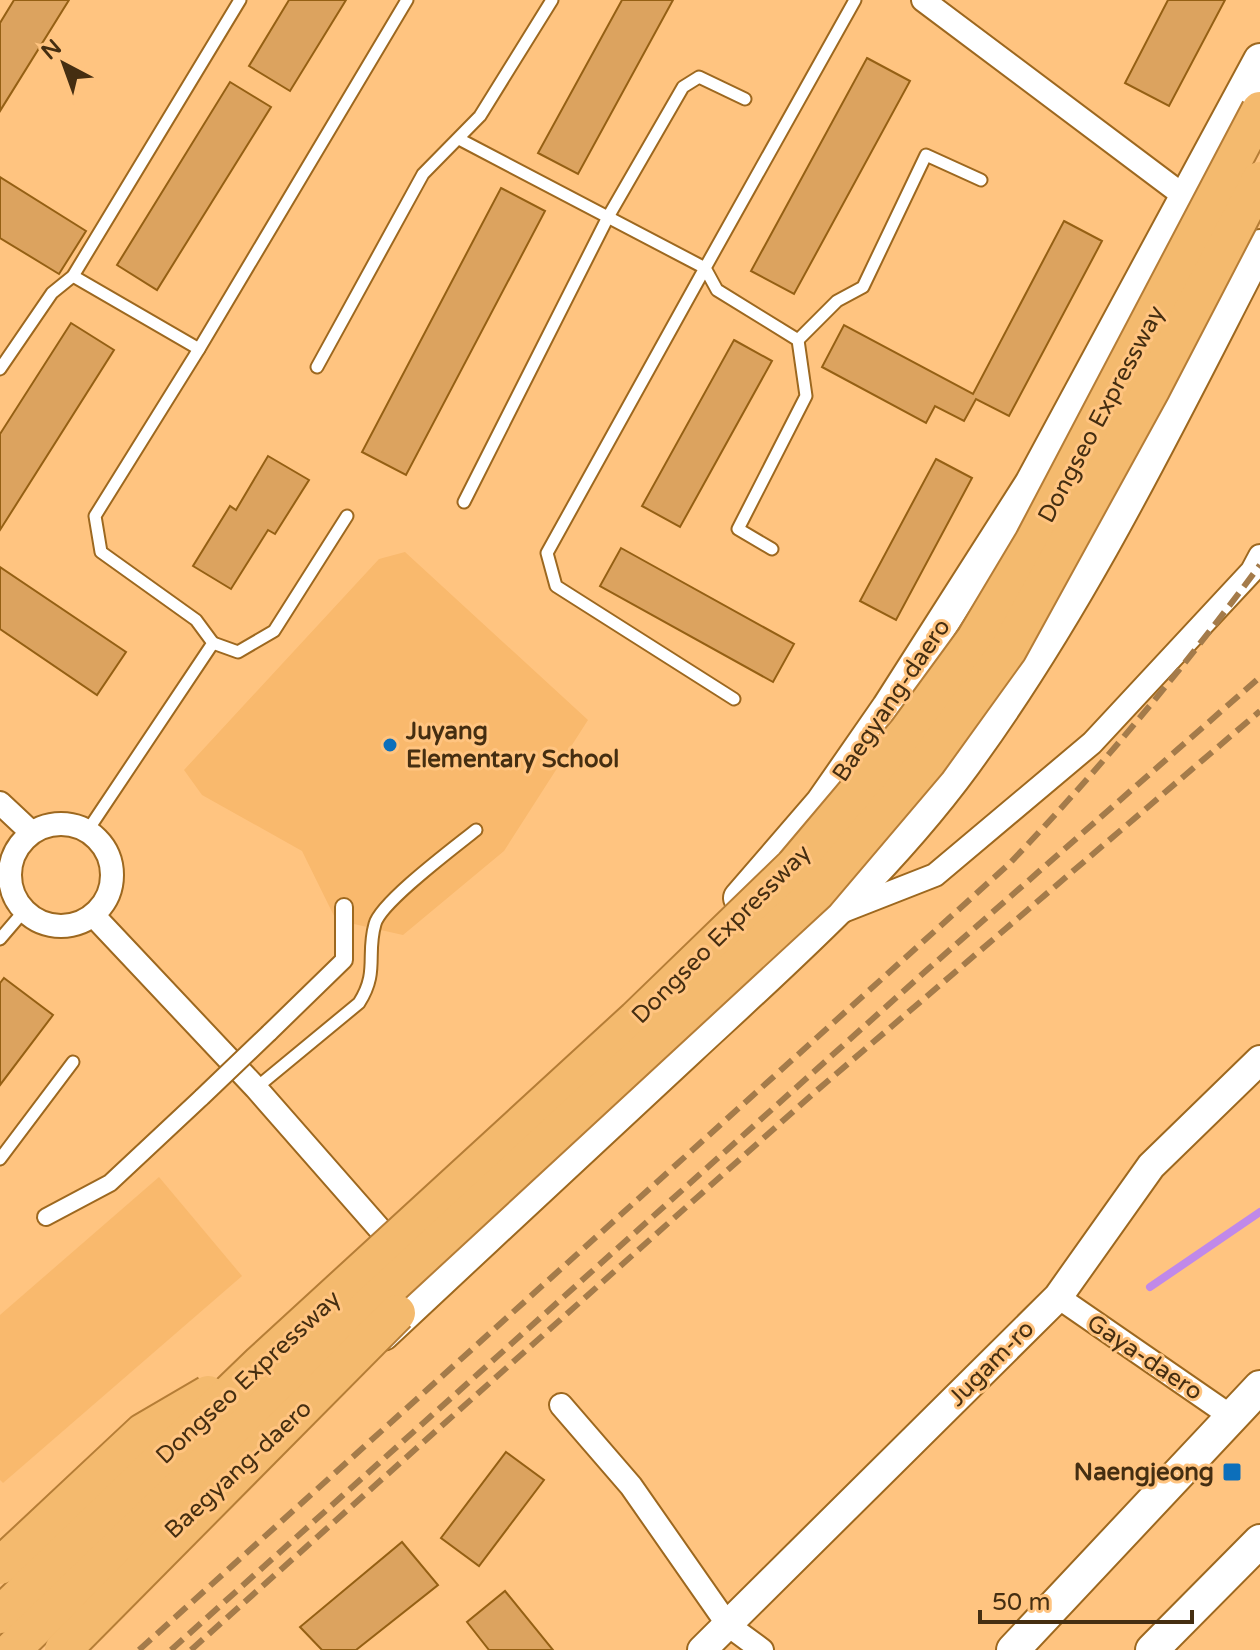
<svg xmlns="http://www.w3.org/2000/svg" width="1260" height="1650" viewBox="0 0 1260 1650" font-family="'Varela Round',sans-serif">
	<rect width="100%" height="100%" fill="#ffc480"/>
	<g fill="#f9b96d">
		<polygon points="405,552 588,720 504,851 403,935 336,920 302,851 202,795 184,770 379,559"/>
		<polygon points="159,1177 242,1276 3,1483 0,1480 0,1315"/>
	</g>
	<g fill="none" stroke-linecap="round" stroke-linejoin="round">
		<polyline stroke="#c089e9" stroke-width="8" points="1150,1287 1260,1212"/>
	</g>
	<g fill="#dca35f" stroke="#956014" stroke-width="2">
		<polygon points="14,0 69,0 0,111 0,23"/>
		<polygon points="289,0 346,0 290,91 249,66"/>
		<polygon points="622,0 673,0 578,174 538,153"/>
		<polygon points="1168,0 1225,0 1169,106 1125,83"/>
		<polygon points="867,58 910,81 794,294 751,271"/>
		<polygon points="230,82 271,107 157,290 117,265"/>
		<polygon points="0,177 86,231 59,274 0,238"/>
		<polygon points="501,188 545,211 406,475 362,452"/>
		<polygon points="1064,221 1102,241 1009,416 976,399 964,421 935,406 926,423 822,367 844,325 973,394"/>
		<polygon points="71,323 114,350 0,530 0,434"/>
		<polygon points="734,340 772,361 680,527 642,506"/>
		<polygon points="268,456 309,480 275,534 268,530 231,589 193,566 230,506 236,510"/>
		<polygon points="936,459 972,478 896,620 860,601"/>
		<polygon points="621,548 794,644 773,682 600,586"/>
		<polygon points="0,567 126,652 97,695 0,629"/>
		<polygon points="4,978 53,1015 0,1085 0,983"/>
		<polygon points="506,1452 544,1480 479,1566 441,1538"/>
		<polygon points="402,1542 438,1585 356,1650 322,1650 300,1627"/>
		<polygon points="505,1591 553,1650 489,1650 467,1622"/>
	</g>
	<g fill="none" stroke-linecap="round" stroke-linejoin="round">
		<defs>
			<g id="service">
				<polyline points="855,0 705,268 717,290 798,340 837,301 863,287 926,155 981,180"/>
				<polyline points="459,139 705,268 547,553 556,586 734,699"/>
				<polyline points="73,276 199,349"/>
				<polyline points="317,367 423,174 480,116 552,0"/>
				<polyline points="0,369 52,293 73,276 240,0"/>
				<polyline points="464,502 608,217 683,87 699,77 745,99"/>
				<polyline points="772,549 738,529 806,396 798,340"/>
				<polyline points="213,643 238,652 274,631 347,516"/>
				<polyline points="88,830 213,643 196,620 101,552 95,516 199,349 407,0"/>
				<polyline points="0,939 24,911"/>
				<path d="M256,1088l103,-85c20,-31 7,-48 16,-79 6,-22 80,-77 101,-94"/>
				<polyline points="0,1159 73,1062"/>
			</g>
			<g id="pedestrian">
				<polyline points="269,1033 344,960 344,907"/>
				<polyline points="46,1217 110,1183 202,1097"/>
			</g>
			<g id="minor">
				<polyline points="923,0 1196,205"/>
				<polyline points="0,803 31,832"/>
				<circle cx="61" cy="875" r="51"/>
				<polyline points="838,913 935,875 1092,743 1252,571 1260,556"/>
				<polyline points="93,915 256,1088 399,1251"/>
				<polyline points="1058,1297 1232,1417"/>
				<polyline points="561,1405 631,1486 728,1625 762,1650"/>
			</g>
			<polyline id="tertiary" points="702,1650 1058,1297 1151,1166 1260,1060"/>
			<g id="secondary">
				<polyline points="740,898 822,803 888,708 1031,484 1260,60"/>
				<path d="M383,1334c102,-95 204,-191 306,-285 97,-90 197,-178 276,-286 117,-160 204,-341 295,-517"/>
				<polyline points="1013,1650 1260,1387"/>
				<polyline points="1152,1650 1260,1541"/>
			</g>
		</defs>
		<use href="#service" stroke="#9d681f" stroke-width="15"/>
		<use href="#pedestrian" stroke="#9d681f" stroke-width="20"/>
		<use href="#minor" stroke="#9d681f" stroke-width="26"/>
		<use href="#tertiary" stroke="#9d681f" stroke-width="32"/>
		<use href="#secondary" stroke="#9d681f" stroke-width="36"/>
		<use href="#service" stroke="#fff" stroke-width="11"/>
		<use href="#pedestrian" stroke="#fff" stroke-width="16"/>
		<use href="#minor" stroke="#fff" stroke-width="22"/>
		<use href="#tertiary" stroke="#fff" stroke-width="28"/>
		<use href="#secondary" stroke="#fff" stroke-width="32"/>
		<g stroke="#a47b4a" stroke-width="6" stroke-dasharray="16 8" stroke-linecap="butt">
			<path d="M139,1650l870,-786c90,-94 173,-194 251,-299"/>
			<polyline points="171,1650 928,969 1260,677"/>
			<polyline points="191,1650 815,1092 1260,711"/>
		</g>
		<defs>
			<polyline id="pedestrian-bridge" points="202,1097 269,1033"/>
			<g id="trunk-bridge">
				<polyline points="0,1566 143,1432 208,1394"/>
				<polyline points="0,1615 261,1363 636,1019 794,866 907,732 975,639 1033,542 1260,110"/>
				<polyline points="12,1650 369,1306 816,893 928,761 1008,650 1152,388 1260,180"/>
				<polyline points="63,1650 397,1313"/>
			</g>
		</defs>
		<use href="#pedestrian-bridge" stroke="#9d681f" stroke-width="20" stroke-linecap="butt"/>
		<use href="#trunk-bridge" stroke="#b57d36" stroke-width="40" stroke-linecap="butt"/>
		<use href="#pedestrian-bridge" stroke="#fff" stroke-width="16"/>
		<use href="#trunk-bridge" stroke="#f4ba6e" stroke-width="36"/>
	</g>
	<g fill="#0c6fbb" stroke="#ffc480" stroke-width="3">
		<circle cx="390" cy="745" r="8"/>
		<rect x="1222" y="1462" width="20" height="20" rx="4"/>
	</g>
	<g text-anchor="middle" stroke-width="6" stroke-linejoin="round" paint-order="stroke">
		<g font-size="24" fill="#452e11" stroke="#ffc480">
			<text transform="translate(1101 414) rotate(-62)" y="8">Dongseo Expressway</text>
			<text transform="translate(891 700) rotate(-56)" y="8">Baegyang-daero</text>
			<text transform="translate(721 934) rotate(-45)" y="8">Dongseo Expressway</text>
			<text transform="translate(1145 1357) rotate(34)" y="8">Gaya-daero</text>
			<text transform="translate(991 1363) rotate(-45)" y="8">Jugam-ro</text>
			<text transform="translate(248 1377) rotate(-43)" y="8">Dongseo Expressway</text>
			<text transform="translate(238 1469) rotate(-43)" y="8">Baegyang-daero</text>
		</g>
		<g font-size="24" font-weight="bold" fill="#452e11" stroke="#ffc480" text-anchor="start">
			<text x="406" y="739">Juyang<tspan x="406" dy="28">Elementary School</tspan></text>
			<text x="1214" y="1480" text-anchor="end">Naengjeong</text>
		</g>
	</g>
	<g transform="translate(64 64) rotate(319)" stroke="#ffc480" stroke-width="6" paint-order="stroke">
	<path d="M0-6L14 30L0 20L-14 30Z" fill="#452e11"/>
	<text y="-12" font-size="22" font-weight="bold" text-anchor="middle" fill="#452e11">N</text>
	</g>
	<path d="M980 1610v12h212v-12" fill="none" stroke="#452e11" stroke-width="4"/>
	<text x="992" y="1610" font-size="24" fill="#452e11" stroke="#ffc480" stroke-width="6" paint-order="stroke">50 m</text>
</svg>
